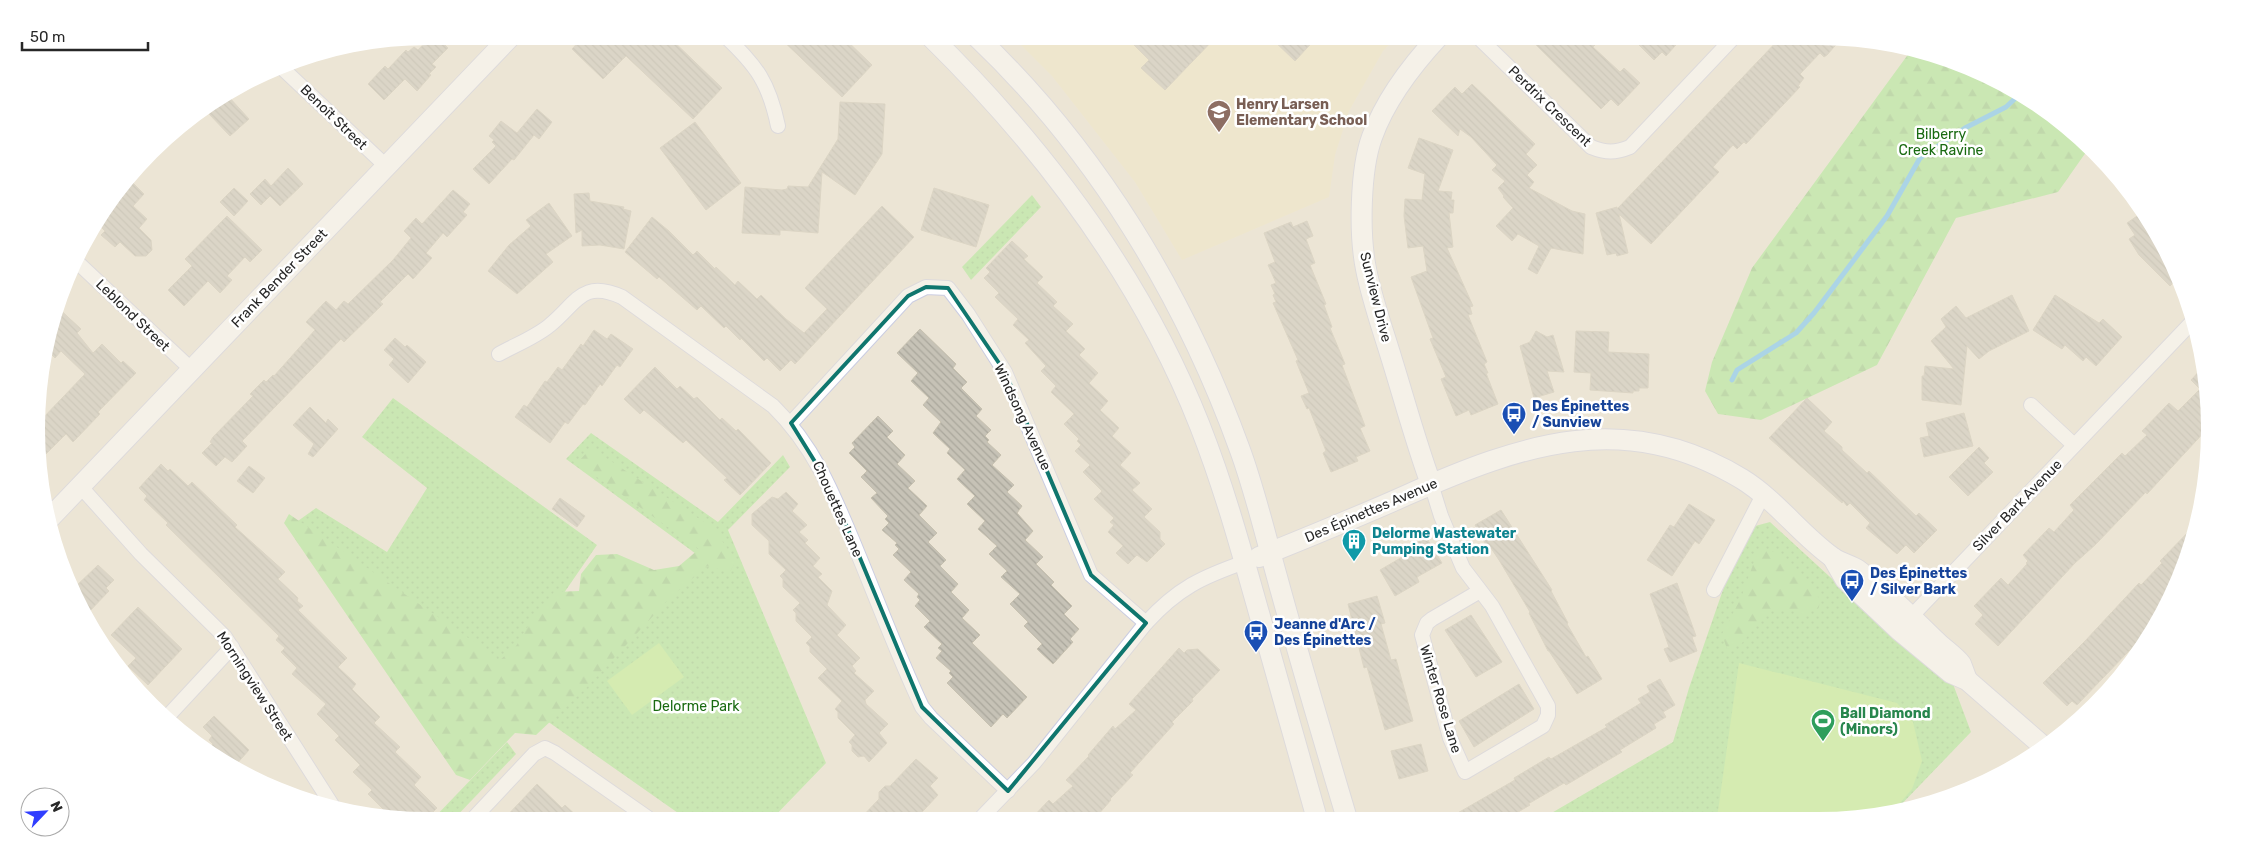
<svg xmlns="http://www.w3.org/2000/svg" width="2246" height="857" viewBox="0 0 2246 857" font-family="Rubik,sans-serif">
	<defs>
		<pattern id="green-dots" width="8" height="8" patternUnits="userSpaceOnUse" patternTransform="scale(1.25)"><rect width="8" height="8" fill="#a1e98b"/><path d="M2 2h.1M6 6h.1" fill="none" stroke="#8bc878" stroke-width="1.8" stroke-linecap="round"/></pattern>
		<pattern id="forest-firs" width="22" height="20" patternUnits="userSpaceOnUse" patternTransform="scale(1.25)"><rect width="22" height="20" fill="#a1e98b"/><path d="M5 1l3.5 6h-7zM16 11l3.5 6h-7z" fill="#8bc878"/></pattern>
		<pattern id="building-back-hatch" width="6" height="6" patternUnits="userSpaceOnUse" patternTransform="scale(1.25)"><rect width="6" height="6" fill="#c6c2b6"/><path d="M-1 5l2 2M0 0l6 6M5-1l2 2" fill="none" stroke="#aaa79c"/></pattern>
	</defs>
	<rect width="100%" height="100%" fill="#ece5d6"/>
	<polygon fill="#f0e7c3" points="1012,36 1397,36 1383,51 1349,111 1335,155 1329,197 1182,260 1135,182 1052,76"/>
	<g fill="url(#green-dots)">
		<polygon points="1032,195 1041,207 971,280 962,267"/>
		<polygon points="393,398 597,545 535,635 498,667 295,523 316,508 387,552 427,488 362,437"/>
		<polygon points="591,433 718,522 783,455 790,467 728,530 826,763 771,820 688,820 547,721 703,559 566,459"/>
		<polygon points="1770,522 1901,642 1953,684 1971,732 1897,809 1869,817 1543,818 1673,742 1689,688 1744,529"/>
		<polygon points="507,742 516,754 452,821 431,821"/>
	</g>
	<g fill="url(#forest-firs)">
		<polygon points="1912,49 1991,77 2057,117 2089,148 2058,192 1956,218 1877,365 1761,420 1718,414 1705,391 1712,362 1752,268"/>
		<polygon points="591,448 713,528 736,561 730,572 707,566 669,599 586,688 536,735 515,733 470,780 456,775 284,523 289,514 500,660 516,646 533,618 554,592 579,591 581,574 596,555 617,554 654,570 679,566 699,549 577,463"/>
		<polygon points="1766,549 1781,555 1820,599 1819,607 1804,615 1797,611 1769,609 1742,643 1727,649 1722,634 1741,598 1755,559 1759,553"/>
	</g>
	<g fill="#b8f285">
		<polygon points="659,643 684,677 632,715 607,681"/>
		<polygon points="1739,663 1897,703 1913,722 1922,761 1912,789 1894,810 1869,817 1717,818"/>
	</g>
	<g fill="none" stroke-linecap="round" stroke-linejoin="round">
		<polyline stroke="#5cbefb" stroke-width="5" points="1732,380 1737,370 1796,333 1814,313 1887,216 1920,158 1965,128 2006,107 2020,94"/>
	</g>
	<g fill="url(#building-back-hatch)" stroke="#c7c1b0">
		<polygon points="431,36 436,36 448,48 432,64 436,67 429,74 431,75 417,91 405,79 384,100 368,84 385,66 388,69 406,50 408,52 414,47 418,50"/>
		<polygon points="584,36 668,36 722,88 693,119 626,56 603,79 572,49"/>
		<polygon points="778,36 842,36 872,65 842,97"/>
		<polygon points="1140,36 1217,36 1165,90 1141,68 1149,60 1133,44"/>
		<polygon points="1269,36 1318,36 1295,61"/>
		<polygon points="1527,36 1604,36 1593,47 1620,72 1624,68 1640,83 1618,106 1611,99 1601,109"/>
		<polygon points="1630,36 1684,36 1666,56 1662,52 1654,60"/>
		<polygon points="1782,36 1818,36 1841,39 1827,55 1824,57 1820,53 1800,74 1804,78 1798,86 1800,87 1746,144 1744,142 1737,149 1733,145 1713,167 1719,172 1651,244 1619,214 1628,253 1617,256 1616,253 1607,255 1596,213 1617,207 1617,209"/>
		<polygon points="1472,84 1535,144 1526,154 1537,165 1527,175 1534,182 1529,188 1572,211 1585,214 1583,254 1551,248 1537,274 1528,269 1539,246 1518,234 1512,241 1496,226 1513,208 1503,197 1504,196 1498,188 1505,181 1492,170 1497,165 1471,137 1460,129 1458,136 1432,111 1455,87 1462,94"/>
		<polygon points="228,96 249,119 230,136 209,114"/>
		<polygon points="840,102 885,104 882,154 855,195 822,172 818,233 780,230 780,235 742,233 745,187 782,190 787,189 788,186 808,187 838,139"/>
		<polygon points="537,109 552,122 539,139 534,135 514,160 512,159 489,184 473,169 496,146 492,142 494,140 489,136 501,121 517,133"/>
		<polygon points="695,122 741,183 706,210 660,148"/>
		<polygon points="1419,138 1453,150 1438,191 1452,192 1451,200 1454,200 1453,213 1449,213 1453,247 1447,248 1473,306 1470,307 1472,314 1468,315 1487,362 1484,364 1488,373 1486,373 1498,404 1471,415 1469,410 1456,416 1441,379 1446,377 1430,339 1433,338 1411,277 1427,271 1423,246 1408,248 1404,216 1405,199 1422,200 1425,174 1408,168"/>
		<polygon points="288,168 303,184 280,206 270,196 261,205 250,194 265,179 271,186"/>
		<polygon points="132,182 144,194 133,206 147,219 139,228 151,240 152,250 146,256 135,256 120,242 115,247 101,235 105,231 97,223"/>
		<polygon points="234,188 248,201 234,216 220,202"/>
		<polygon points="934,188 989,205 976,247 921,230"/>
		<polygon points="453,190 470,204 463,212 467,215 447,237 443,233 426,253 432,258 413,279 408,274 380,302 383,304 344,342 341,339 242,441 247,446 232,462 225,457 216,466 202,453 212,443 210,442 213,437 253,396 250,394 264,380 266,382 273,375 274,376 315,330 306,322 326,301 336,310 344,301 348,304 393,260 411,238 404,231 416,218 422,224"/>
		<polygon points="589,193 590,201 624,207 623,209 631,211 624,249 600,245 582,246 582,230 576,233 574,194"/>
		<polygon points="549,203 572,236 546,254 553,262 517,294 488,271 509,245 531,226 526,220"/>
		<polygon points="882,206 914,237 795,364 791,360 780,371 767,358 764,361 741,338 740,340 726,326 724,328 701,306 697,310 659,277 657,279 625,252 652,217 669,231 693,255 697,251 715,269 716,267 735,285 738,281 757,299 761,295 786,319 804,333 827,309 805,288"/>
		<polygon points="2143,212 2157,233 2178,278 2170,286 2139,255 2129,239 2135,235 2127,223"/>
		<polygon points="227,216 262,250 250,262 245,257 227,276 232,280 220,293 208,281 184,306 168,290 192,266 185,259"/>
		<polygon points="1307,221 1313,236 1306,239 1315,263 1310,265 1326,304 1324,305 1332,327 1330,328 1345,364 1342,365 1365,426 1360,428 1370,451 1356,457 1358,461 1331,472 1323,453 1326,451 1309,408 1307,409 1301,396 1309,393 1296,361 1298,360 1273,303 1276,302 1273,295 1275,294 1271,285 1276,283 1268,265 1275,262 1264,233 1291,222 1293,227"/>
		<polygon points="1012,241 1028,256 1024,259 1043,277 1037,283 1057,302 1053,306 1073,324 1066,331 1085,349 1079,355 1098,373 1089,383 1108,401 1100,410 1119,428 1112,436 1131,453 1120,465 1140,483 1132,490 1152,509 1144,517 1160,532 1160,539 1165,544 1147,562 1137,555 1128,564 1116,553 1123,546 1108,532 1114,525 1110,522 1114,518 1094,499 1102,491 1083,472 1090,465 1075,451 1081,445 1077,441 1079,439 1064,424 1074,414 1051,392 1056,386 1041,371 1046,366 1025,343 1029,340 1013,325 1018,319 995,297 999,293 984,278 990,272 986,268"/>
		<polygon points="2012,295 2029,331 1989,351 1979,359 1967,346 1961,405 1922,400 1922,376 1924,376 1925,366 1954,369 1931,341 1946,327 1941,319 1956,306 1966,318"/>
		<polygon points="2055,295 2099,323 2103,319 2122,337 2096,366 2086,357 2083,361 2065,345 2062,349 2033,330"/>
		<polygon points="56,306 81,329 77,333 93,353 102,344 121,363 123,361 136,373 98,412 100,414 73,442 66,434 42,458 41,420 85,374 61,351 55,358 46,349"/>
		<polygon points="920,329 956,364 953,368 967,382 961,388 982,409 976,416 991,430 985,436 989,440 987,442 1001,455 992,465 1014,485 1007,492 1022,506 1017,513 1033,531 1025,540 1043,557 1036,564 1054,582 1051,585 1072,606 1064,614 1079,629 1070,639 1073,642 1053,664 1037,649 1042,644 1024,626 1028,622 1010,604 1020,594 1001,577 1007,571 989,554 997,546 978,529 985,521 967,504 975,496 957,479 965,470 947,453 950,449 933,433 941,422 923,405 929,398 911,381 918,373 897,353"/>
		<polygon points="594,330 607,339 611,334 633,349 620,367 617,365 602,386 600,384 585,405 583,404 568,424 565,422 550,443 515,417 524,405 527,407 545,381 547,382 558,367 562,370 581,344 583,346"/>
		<polygon points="1536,331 1547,337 1553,335 1564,372 1547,371 1554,392 1534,398 1520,346 1530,342"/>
		<polygon points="1576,331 1609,332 1608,352 1649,354 1648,388 1639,388 1639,391 1633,391 1633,393 1590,390 1591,373 1574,372"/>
		<polygon points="395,338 405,347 407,345 426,362 408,383 389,365 394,359 384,350"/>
		<polygon points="2204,366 2206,378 2208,428 2147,494 2146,492 2095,545 2075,563 1998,646 1975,624 1983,615 1974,606 2001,578 2008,585 2027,564 2026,563 2028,561 2023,555 2049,528 2054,532 2074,510 2070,505 2122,453 2125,456 2147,435 2142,431 2169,403 2178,411 2200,389 2191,380"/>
		<polygon points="655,367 677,389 680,386 694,399 697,397 720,420 722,418 736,431 738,429 771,463 740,495 724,480 727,478 686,440 683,443 644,410 640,414 624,399"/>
		<polygon points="1807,398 1832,422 1824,431 1842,447 1842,450 1867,473 1869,471 1916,516 1919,513 1937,530 1914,553 1906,545 1897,554 1866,528 1870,523 1850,503 1847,506 1843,501 1842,503 1769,438"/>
		<polygon points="310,407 326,423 328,419 338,429 313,457 308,454 314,444 293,425"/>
		<polygon points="1964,413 1973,446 1924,457 1920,438 1929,436 1926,423"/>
		<polygon points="878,416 893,431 887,437 905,455 897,464 915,481 908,488 927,506 919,515 937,533 928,542 946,560 940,566 958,584 951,592 969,610 962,618 980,635 972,643 1027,697 1007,718 1003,714 991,727 947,683 953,677 949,673 951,671 936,658 942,651 938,648 942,644 924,627 930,621 915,606 920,600 917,597 919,594 904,580 911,572 893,555 899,549 895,545 897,543 882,530 889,523 885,519 888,516 871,498 877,493 861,477 867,471 849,453 855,447 852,443"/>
		<polygon points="1979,447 1989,458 1984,463 1993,472 1968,496 1949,477"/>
		<polygon points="161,464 168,471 170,469 188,486 192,482 237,525 235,527 285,572 278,579 298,598 297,601 303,606 298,610 347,658 338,667 356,684 352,689 380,717 374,723 400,747 395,752 421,777 414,785 437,808 425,820 390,816 368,794 372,790 353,772 360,765 335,740 339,736 317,714 326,704 292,674 297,668 281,652 285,648 276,640 279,636 166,525 168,523 144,500 147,496 139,488"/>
		<polygon points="249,466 265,478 253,493 237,481"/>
		<polygon points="786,492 798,504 792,511 807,525 799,532 808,540 805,543 820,558 813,566 822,574 818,577 832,591 827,605 846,625 837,635 860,658 852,666 856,671 854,673 874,691 865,700 866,704 888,724 879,733 887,743 869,762 864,756 858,757 852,751 852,745 849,742 855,735 838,718 838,712 835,709 842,701 818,678 827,669 810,652 810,647 806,643 812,637 796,621 796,613 793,610 800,603 783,587 783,579 780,576 786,570 769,554 769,541 752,525 752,514 772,497 778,499"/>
		<polygon points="560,498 585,516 577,527 552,509"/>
		<polygon points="1689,504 1715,520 1699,544 1695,541 1672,576 1647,560 1670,525 1674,527"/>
		<polygon points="1501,510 1552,590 1551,591 1568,623 1567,624 1586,657 1588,656 1602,679 1577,694 1549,651 1548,651 1529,613 1530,612 1499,560 1491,548 1489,550 1475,525"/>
		<polygon points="2198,522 2196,530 2152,627 2077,705 2072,701 2067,706 2043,683 2085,641 2139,583 2141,585 2162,563 2160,561"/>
		<polygon points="1426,537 1442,563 1417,577 1419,582 1395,596 1380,570 1404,556 1402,552"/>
		<polygon points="98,565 114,580 106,588 109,591 86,615 72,590"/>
		<polygon points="1677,583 1696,636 1692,637 1697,651 1670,662 1664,649 1669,647 1650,594"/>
		<polygon points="1377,596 1385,623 1381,624 1391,660 1396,659 1413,721 1385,730 1367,667 1364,668 1348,604"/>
		<polygon points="138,607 182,649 148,685 128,666 136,658 111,635"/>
		<polygon points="1471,615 1502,662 1476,677 1445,630"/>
		<polygon points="1179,648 1184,653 1187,650 1198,649 1220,670 1192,699 1193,701 1172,722 1174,724 1130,773 1133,775 1110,799 1111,800 1097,816 1092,812 1085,819 1031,819 1049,800 1053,804 1073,786 1066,780 1089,756 1088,755 1113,726 1115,729 1136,710 1129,704"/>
		<polygon points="1660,679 1675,705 1663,712 1666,717 1654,724 1656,728 1620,750 1622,752 1566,785 1564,783 1528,804 1530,805 1508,818 1449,818 1515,780 1514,778 1549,757 1551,759 1607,727 1605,725 1641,703 1638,699 1650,692 1647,686"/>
		<polygon points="1519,684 1534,709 1474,747 1459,721"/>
		<polygon points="214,716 249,750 234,767 208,749 213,744 209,740 212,736 203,727"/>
		<polygon points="1421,744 1428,771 1399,779 1391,751"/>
		<polygon points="916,759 938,778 930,786 938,795 924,810 915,820 859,820 879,799 879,792 885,786 890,786"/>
		<polygon points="537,784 562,808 565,805 581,820 502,821"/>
	</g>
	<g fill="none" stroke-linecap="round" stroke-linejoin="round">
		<defs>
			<g id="street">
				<path d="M725,36c32,30 44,47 53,90"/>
				<path d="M1477,36l114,111c15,6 24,6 39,0l105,-111"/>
				<polyline points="281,67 387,167"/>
				<polyline points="76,261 191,369"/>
				<path d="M499,354c16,-9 37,-17 51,-29 27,-22 32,-46 72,-28l151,109c42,41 61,90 83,143 22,53 42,107 66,158l9,11 77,73"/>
				<polyline points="2031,405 2074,445"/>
				<polyline points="791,423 908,296 926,287 948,288 968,314 1005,372 1091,575 1146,623"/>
				<polyline points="1431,484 1441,516 1463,568 1492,606 1548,706 1548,715 1543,726 1465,772 1450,738 1422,635 1427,623 1432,619 1480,591"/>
				<polyline points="81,487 141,554 225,637 334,808"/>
				<polyline points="1714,590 1763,495"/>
				<polyline points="1906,622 2193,321"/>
				<polyline points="168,716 232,647"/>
				<path d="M980,819l54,-56 112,-140c32,-35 56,-46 99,-61"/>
				<polyline points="471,821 534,754 545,748 555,753 651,820"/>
			</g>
			<g id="secondary">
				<path d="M930,36c114,112 211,240 270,390 24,61 41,123 59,187 19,68 38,137 58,206"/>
				<path d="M976,36c120,114 208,259 264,414 15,41 25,84 37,127 22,81 46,161 70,242"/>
				<path d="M1431,484c-15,-41 -26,-82 -39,-124 -9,-30 -20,-60 -26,-91 -7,-35 -6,-99 6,-132 14,-39 40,-72 67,-101"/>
				<polyline points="48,520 511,36"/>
				<path d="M1259,557c49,-20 99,-40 148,-62 115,-51 218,-87 335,-16 34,21 58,55 90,78 8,6 18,8 26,13 28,21 54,48 79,72 7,7 18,14 24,22 2,5 4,11 6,16"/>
				<polyline points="1833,558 1845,579 1899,630 1951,673 1967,680 2043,746"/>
			</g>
		</defs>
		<use href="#street" stroke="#cbcde2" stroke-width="16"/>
		<use href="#secondary" stroke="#cbcde2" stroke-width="22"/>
		<use href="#street" stroke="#fff" stroke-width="14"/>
		<use href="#secondary" stroke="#fff" stroke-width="20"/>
	</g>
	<path d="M0 0H2246V857H0ZM926,287l22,1 57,84 86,203 55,48 -138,168 -86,-84 -92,-221 -39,-63 117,-127z" fill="#ece5d6" fill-opacity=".55" fill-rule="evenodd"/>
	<path fill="none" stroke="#0f766e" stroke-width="4" stroke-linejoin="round" d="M926,287l22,1 57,84 86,203 55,48 -138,168 -86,-84 -92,-221 -39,-63 117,-127z"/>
	<defs>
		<symbol id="school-pin" viewBox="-11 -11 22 30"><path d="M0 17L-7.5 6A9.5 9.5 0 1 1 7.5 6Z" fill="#8d6e63" stroke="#fff"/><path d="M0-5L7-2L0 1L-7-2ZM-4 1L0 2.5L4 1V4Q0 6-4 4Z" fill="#fff"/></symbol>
		<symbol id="bus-pin" viewBox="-11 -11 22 30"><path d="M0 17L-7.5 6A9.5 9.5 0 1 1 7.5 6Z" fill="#1a4fb4" stroke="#fff"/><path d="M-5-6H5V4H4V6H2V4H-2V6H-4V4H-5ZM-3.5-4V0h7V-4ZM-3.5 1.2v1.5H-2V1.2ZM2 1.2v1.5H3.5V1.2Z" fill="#fff"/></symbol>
		<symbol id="building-pin" viewBox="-11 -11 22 30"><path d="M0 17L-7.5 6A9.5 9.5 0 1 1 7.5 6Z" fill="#0f9aa8" stroke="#fff"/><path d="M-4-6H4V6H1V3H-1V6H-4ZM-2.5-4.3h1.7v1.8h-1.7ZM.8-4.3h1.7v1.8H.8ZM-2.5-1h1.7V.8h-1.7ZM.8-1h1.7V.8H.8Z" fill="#fff"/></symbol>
		<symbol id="stadium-pin" viewBox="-11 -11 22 30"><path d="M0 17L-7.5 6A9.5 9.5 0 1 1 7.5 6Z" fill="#2e9e5b" stroke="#fff"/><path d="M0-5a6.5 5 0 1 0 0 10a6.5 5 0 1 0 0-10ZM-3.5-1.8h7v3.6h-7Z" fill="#fff"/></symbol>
	</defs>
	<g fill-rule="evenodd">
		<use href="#school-pin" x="1205" y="98" width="28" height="38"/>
		<use href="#bus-pin" x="1500" y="400" width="28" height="38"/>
		<use href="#building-pin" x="1340" y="527" width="28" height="38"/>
		<use href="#bus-pin" x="1838" y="567" width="28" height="38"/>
		<use href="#bus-pin" x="1242" y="618" width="28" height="38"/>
		<use href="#stadium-pin" x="1809" y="707" width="28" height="38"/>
	</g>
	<g text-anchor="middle" stroke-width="5" stroke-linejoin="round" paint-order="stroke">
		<g font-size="14" font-weight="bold" fill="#785e54" stroke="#fff" text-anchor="start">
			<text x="1236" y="109">Henry Larsen<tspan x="1236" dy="16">Elementary School</tspan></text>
		</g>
		<g font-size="14" fill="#272727" stroke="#fff">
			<text transform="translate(1550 106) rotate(44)" y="5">Perdrix Crescent</text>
			<text transform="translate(334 117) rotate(44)" y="5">Benoît Street</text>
			<text transform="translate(279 278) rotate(-46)" y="5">Frank Bender Street</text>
			<text transform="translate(1376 297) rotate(76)" y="5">Sunview Drive</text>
			<text transform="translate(133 315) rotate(44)" y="5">Leblond Street</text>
			<text transform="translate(1023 417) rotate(65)" y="5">Windsong Avenue</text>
			<text transform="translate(2017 505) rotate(-46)" y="5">Silver Bark Avenue</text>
			<text transform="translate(838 509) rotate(66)" y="5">Chouettes Lane</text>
			<text transform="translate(1371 510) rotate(-23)" y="5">Des Épinettes Avenue</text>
			<text transform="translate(255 686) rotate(57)" y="5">Morningview Street</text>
			<text transform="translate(1441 699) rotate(73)" y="5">Winter Rose Lane</text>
		</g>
		<g font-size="14" fill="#196a11" stroke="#fff">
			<text x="1941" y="139">Bilberry<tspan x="1941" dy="16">Creek Ravine</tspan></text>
			<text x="696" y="711">Delorme Park</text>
		</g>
		<g font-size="14" font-weight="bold" fill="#164399" stroke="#fff" text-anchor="start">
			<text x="1532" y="411">Des Épinettes<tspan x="1532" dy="16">/ Sunview</tspan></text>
			<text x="1870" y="578">Des Épinettes<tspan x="1870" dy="16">/ Silver Bark</tspan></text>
			<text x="1274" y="629">Jeanne d'Arc /<tspan x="1274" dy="16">Des Épinettes</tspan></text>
		</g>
		<g font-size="14" font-weight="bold" fill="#0d838f" stroke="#fff" text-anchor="start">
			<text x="1372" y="538">Delorme Wastewater<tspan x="1372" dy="16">Pumping Station</tspan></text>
		</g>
		<g font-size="14" font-weight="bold" fill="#27864d" stroke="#fff" text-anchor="start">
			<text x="1840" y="718">Ball Diamond<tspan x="1840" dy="16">(Minors)</tspan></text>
		</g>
	</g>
	<path d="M0 0H2246V857H0ZM428 45H1818A383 383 0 0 1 2201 428V429A383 383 0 0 1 1818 812H428A383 383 0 0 1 45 429V428A383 383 0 0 1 428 45Z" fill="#fff" fill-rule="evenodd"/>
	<g transform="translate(45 812) rotate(65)"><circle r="24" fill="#ffffff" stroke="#a9a9a9"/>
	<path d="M0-4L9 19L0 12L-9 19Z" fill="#303eff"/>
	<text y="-8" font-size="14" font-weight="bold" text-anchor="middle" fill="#272727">N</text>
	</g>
	<path d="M22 42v8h126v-8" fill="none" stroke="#272727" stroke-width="2.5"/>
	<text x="30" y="42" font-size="15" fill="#272727" stroke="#ffffff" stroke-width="4" paint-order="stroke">50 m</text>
</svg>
